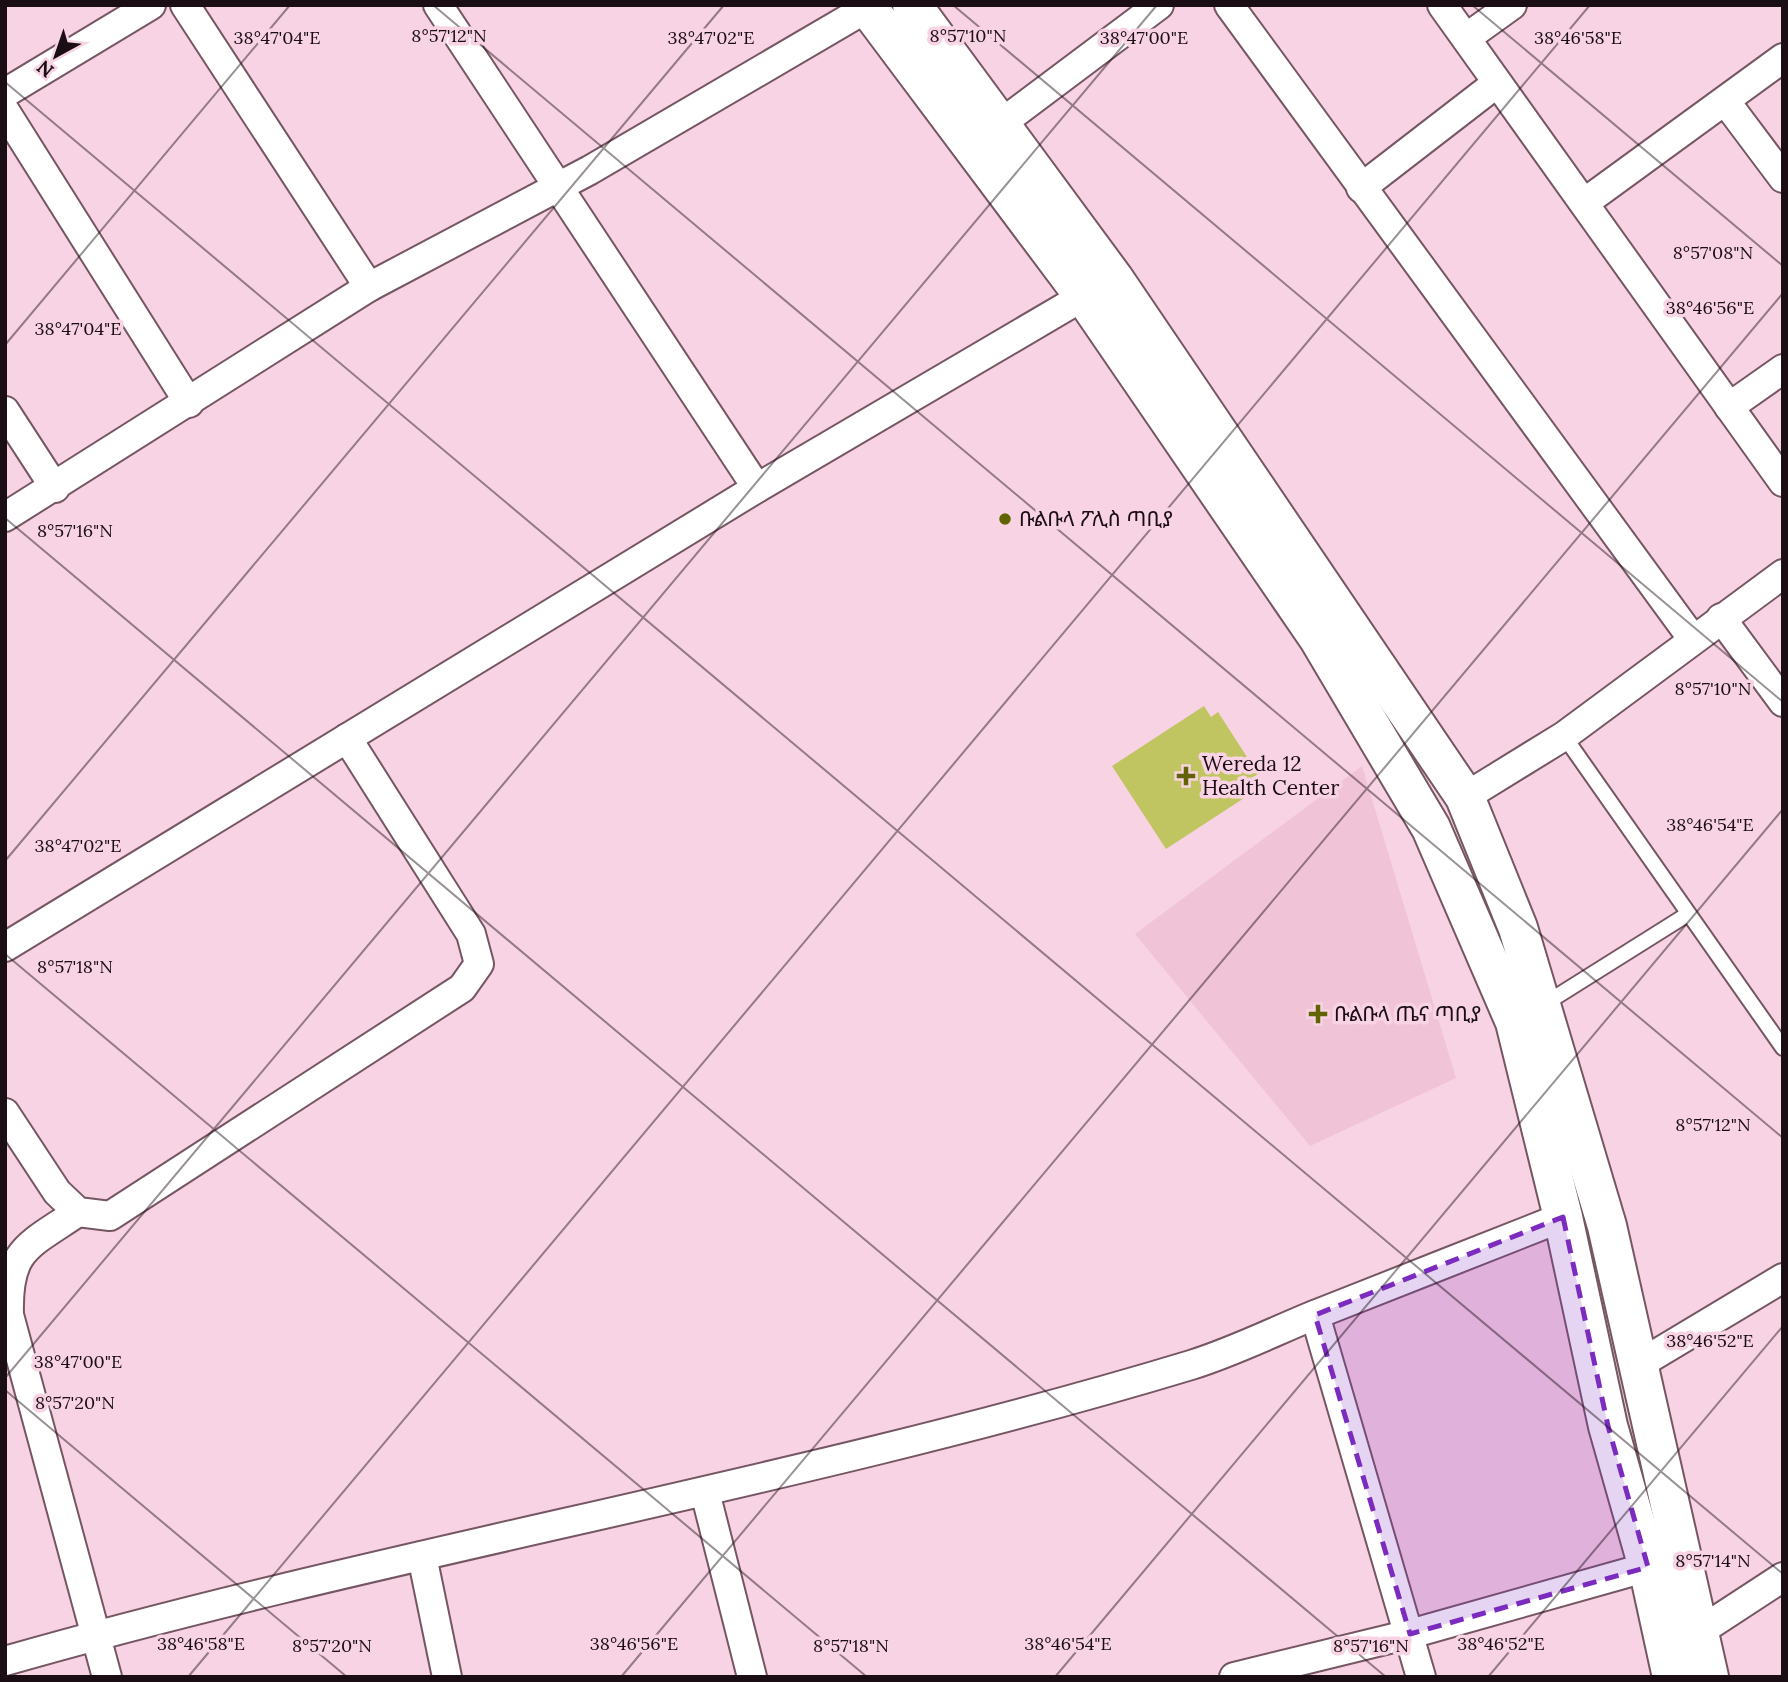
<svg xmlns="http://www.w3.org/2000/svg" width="1788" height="1682" viewBox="0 0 1788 1682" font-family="Lora,'Noto Sans Ethiopic',serif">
	<rect width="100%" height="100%" fill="#f8d3e3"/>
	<polygon fill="#f0c3d6" points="1362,766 1456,1078 1310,1146 1135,934"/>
	<polygon fill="#c0c561" points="1204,706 1211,717 1218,712 1258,774 1252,778 1258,789 1166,849 1112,766"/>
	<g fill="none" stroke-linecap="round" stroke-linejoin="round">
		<defs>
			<g id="lane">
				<polyline points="1564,736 1783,1048"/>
				<polyline points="1543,1005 1688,914"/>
			</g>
			<g id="street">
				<polyline points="185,5 369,287"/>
				<polyline points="438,5 757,488"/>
				<polyline points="1229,5 1692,638"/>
				<polyline points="1442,5 1783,482"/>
				<polyline points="1466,38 1512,5"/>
				<polyline points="5,93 151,5"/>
				<polyline points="1726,102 1783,178"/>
				<polyline points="5,111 189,403"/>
				<polyline points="999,125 1159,5"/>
				<polyline points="1361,188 1497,83"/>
				<polyline points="1584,203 1783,58"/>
				<polyline points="1729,407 1783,369"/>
				<polyline points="5,411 55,488"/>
				<polyline points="5,517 369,287 590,170 867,8"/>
				<polyline points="1721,618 1783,702"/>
				<polyline points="1465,797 1564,736 1783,574"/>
				<polyline points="5,947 757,488 1084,296"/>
				<polyline points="5,1113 57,1192 78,1212 110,1216 462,988 479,964 471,934 347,738"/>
				<path d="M78,1212c-50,34 -71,37 -69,103l98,362"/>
				<polyline points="1315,1315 1421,1677"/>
				<polyline points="1638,1365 1783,1278"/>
				<polyline points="705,1492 752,1677"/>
				<polyline points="422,1556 447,1677"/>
				<polyline points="1685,1641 1783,1577"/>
				<path d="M5,1661c392,-112 796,-178 1186,-296 42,-13 82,-33 121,-49 84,-33 167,-66 251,-99"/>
				<polyline points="1234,1677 1410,1634 1648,1567"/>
			</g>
			<g id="secondary">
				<polyline points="866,5 1084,296 1319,639 1431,828 1515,1022 1563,1217 1608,1426 1648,1567 1672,1677"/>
				<polyline points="912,5 1114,279 1465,797 1518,928 1607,1226 1709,1677"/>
			</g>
		</defs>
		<use href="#lane" stroke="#755663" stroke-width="18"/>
		<use href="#street" stroke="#755663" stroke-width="32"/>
		<use href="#secondary" stroke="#755663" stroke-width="42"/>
		<use href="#lane" stroke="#fff" stroke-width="14"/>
		<use href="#street" stroke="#fff" stroke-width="28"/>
		<use href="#secondary" stroke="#fff" stroke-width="38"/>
	</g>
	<path fill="#7b2cbf" fill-opacity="0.2" stroke="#7b2cbf" stroke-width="5" stroke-dasharray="14 9" stroke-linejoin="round" d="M1563,1217l45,209 40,141 -238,67 -95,-319z"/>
	<path fill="none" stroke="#1a0e14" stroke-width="2" stroke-opacity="0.45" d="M433,5l1350,1133M953,5l830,697M1472,5l311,261M5,82l1778,1492M5,345l285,-340M5,518l1381,1159M5,861l719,-856M5,954l862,723M5,1378l1152,-1373M5,1390l342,287M188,1677l1402,-1672M621,1677l1162,-1384M1055,1677l728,-868M1488,1677l295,-351"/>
	<g fill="#616400" stroke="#f8d3e3" stroke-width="2.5">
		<circle cx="1005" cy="519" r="7"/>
		<path d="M1182.5 765.5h7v7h7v7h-7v7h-7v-7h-7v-7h7z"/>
		<path d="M1314.5 1003.5h7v7h7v7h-7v7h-7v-7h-7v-7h7z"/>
	</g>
	<g text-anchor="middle" stroke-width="7" stroke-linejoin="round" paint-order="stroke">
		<g font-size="21" fill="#1a0e14" stroke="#f8d3e3" text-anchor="start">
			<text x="1019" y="526">ቡልቡላ ፖሊስ ጣቢያ</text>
			<text x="1202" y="771">Wereda 12<tspan x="1202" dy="24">Health Center</tspan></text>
			<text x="1334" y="1021">ቡልቡላ ጤና ጣቢያ</text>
		</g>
	</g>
	<g font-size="18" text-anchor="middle" fill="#1a0e14" stroke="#f8d3e3" stroke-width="7" stroke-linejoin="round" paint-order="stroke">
		<text x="449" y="42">8°57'12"N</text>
		<text x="968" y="42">8°57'10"N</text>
		<text x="277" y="44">38°47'04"E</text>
		<text x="711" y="44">38°47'02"E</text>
		<text x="1144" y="44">38°47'00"E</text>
		<text x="1578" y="44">38°46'58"E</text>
		<text x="1713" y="259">8°57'08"N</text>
		<text x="1710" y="314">38°46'56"E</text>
		<text x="78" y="335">38°47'04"E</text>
		<text x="75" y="537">8°57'16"N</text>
		<text x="1713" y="695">8°57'10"N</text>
		<text x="1710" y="831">38°46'54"E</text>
		<text x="78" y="852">38°47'02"E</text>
		<text x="75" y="973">8°57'18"N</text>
		<text x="1713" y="1131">8°57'12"N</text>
		<text x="1710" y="1347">38°46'52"E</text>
		<text x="78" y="1368">38°47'00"E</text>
		<text x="75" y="1409">8°57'20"N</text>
		<text x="1713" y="1567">8°57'14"N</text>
		<text x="201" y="1650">38°46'58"E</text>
		<text x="634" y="1650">38°46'56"E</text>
		<text x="1068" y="1650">38°46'54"E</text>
		<text x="1501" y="1650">38°46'52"E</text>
		<text x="332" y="1652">8°57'20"N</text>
		<text x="851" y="1652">8°57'18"N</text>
		<text x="1371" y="1652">8°57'16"N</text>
	</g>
	<rect width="1788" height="1682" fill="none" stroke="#1a0e14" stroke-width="14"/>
	<g transform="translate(56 56) rotate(220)" stroke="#f8d3e3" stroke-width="5" paint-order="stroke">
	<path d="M0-5L12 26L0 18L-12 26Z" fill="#1a0e14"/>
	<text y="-10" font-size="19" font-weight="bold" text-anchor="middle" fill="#1a0e14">N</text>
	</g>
</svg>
